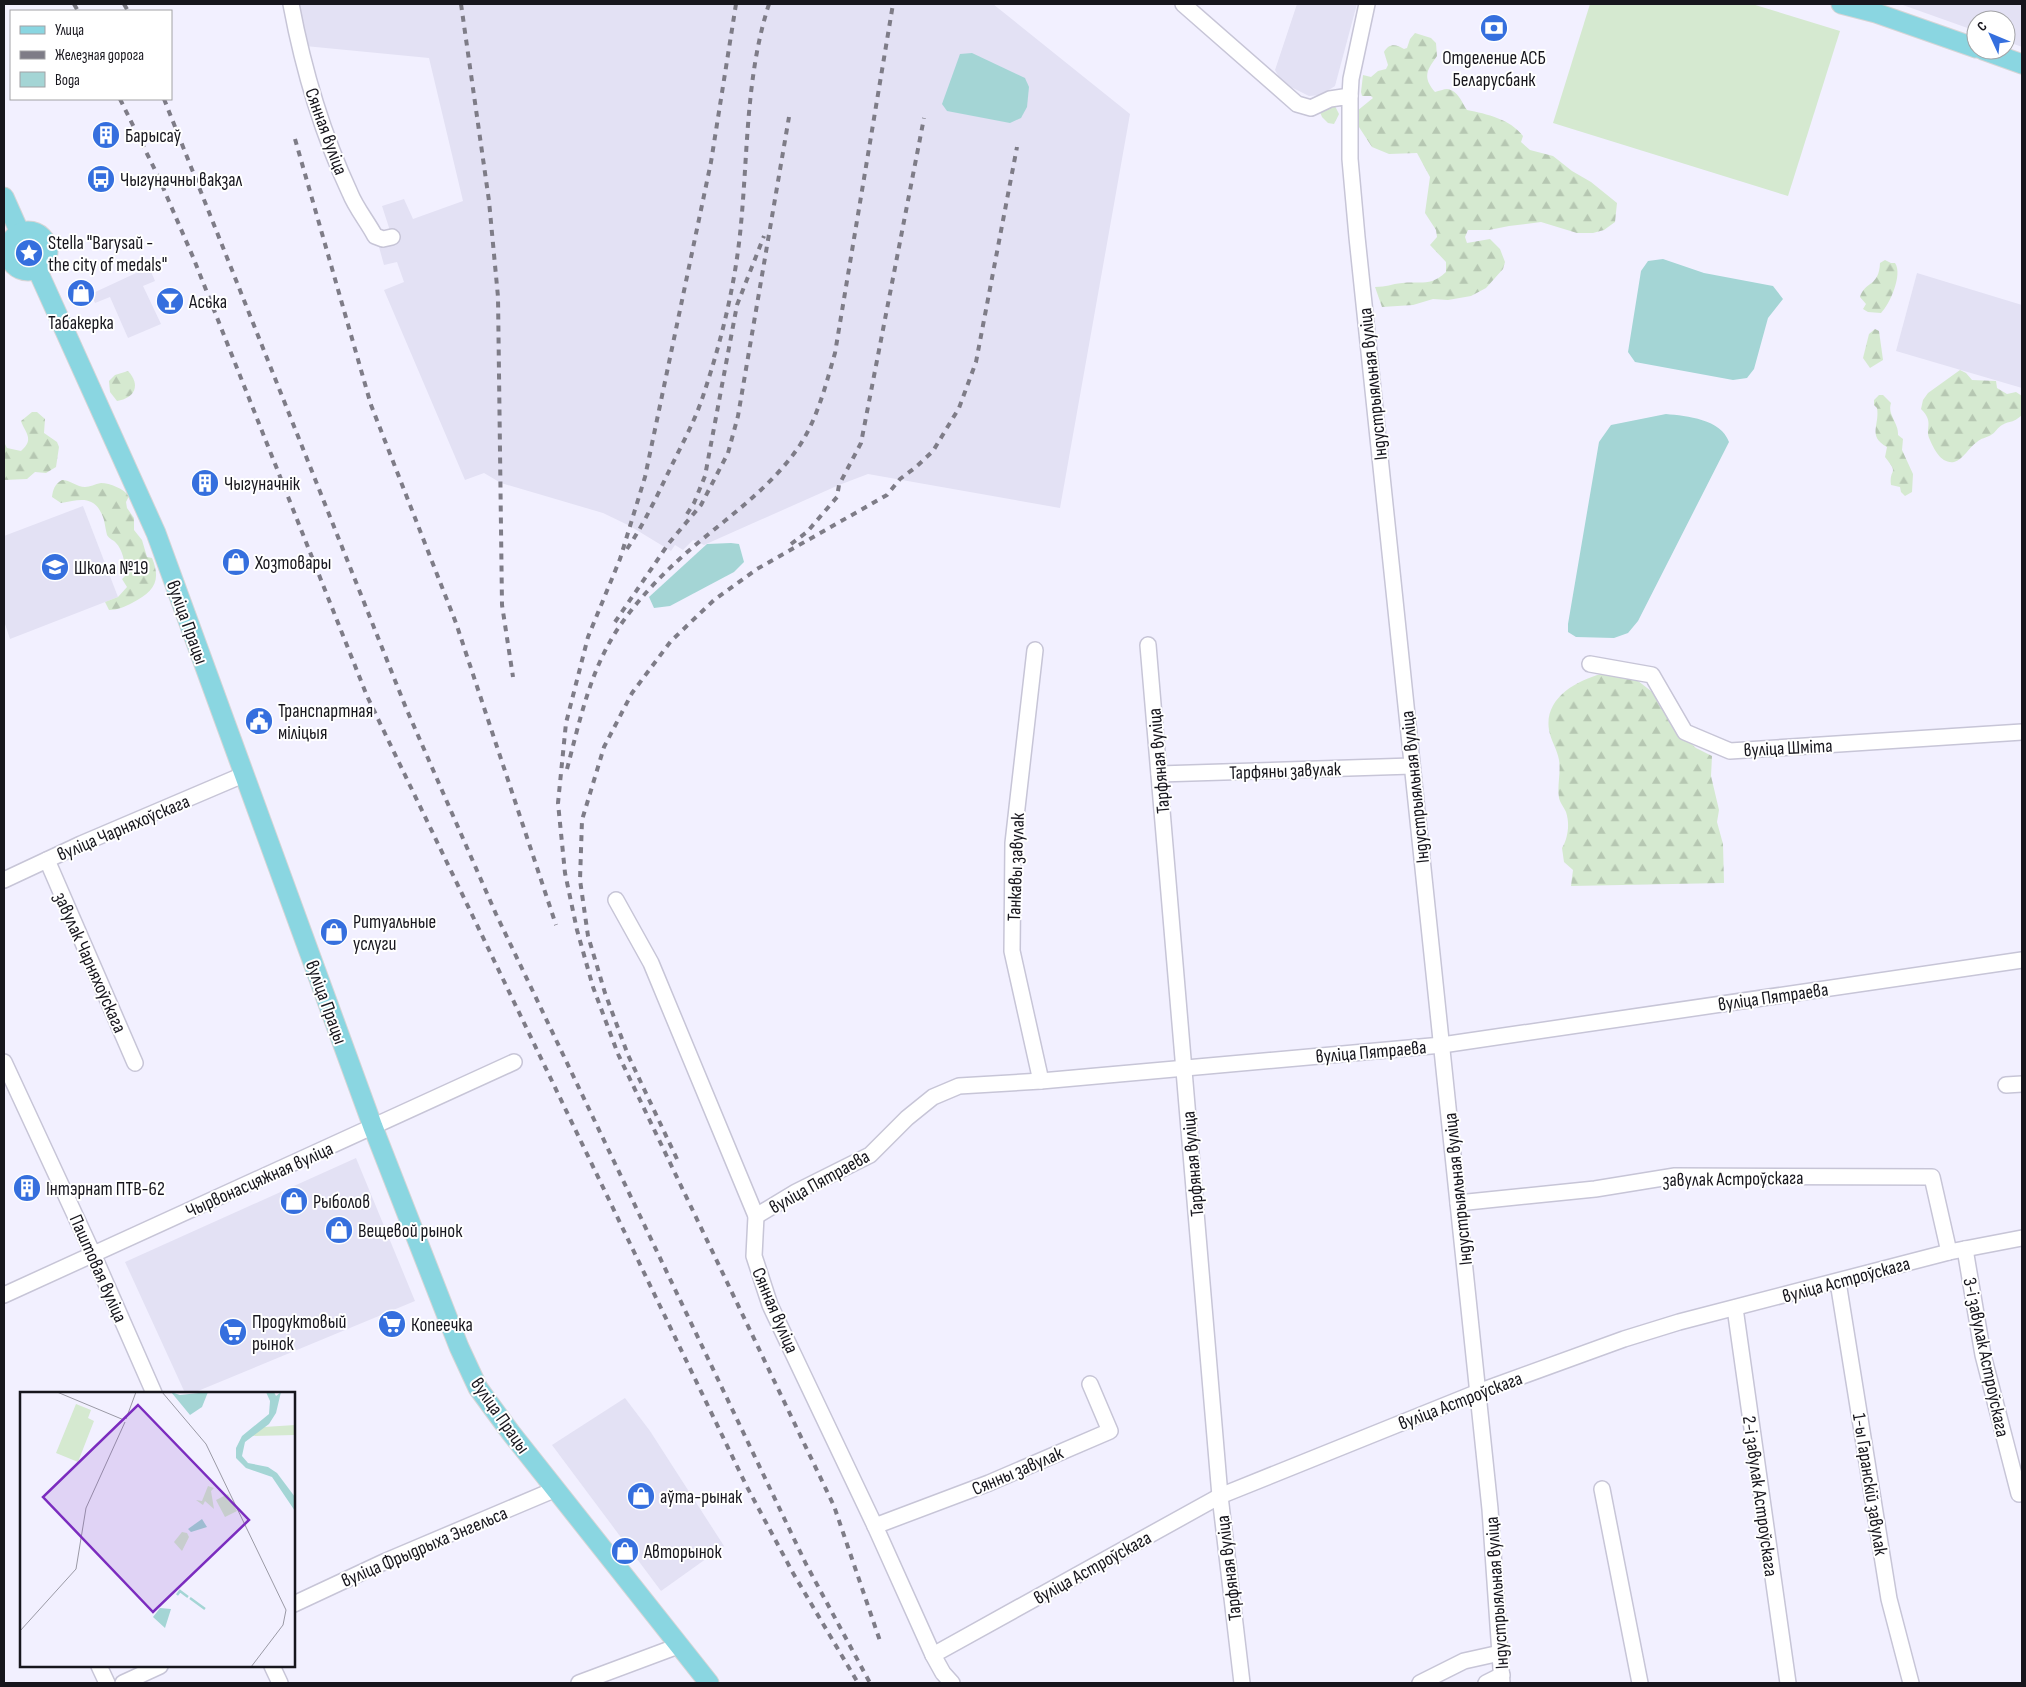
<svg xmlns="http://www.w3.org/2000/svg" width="2026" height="1687" viewBox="0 0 2026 1687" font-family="'Sofia Sans Condensed',sans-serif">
	<defs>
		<pattern id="forest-firs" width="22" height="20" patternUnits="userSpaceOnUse" patternTransform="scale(1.25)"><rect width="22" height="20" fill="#d5e9d0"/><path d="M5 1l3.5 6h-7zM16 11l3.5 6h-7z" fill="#b6c7b2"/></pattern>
	</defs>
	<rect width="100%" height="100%" fill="#f2f0ff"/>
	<g fill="#e3e1f4">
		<polygon points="297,4 993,4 1130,114 1060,508 868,474 839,485 704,545 693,540 683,550 675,545 671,551 630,526 603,513 501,483 484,473 465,480 384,290 404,282 397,262 384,265 379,247 394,243 382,206 404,199 413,219 463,201 429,58 305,46"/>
		<polygon points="1297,4 1357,4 1335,86 1321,95 1309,96 1291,87 1279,77 1275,70"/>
		<polygon points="1900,4 2022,4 2022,47 2006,41 2006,20 1976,20 1976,31"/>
		<polygon points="149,267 155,281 143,286 161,324 128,338 110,297 95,303 91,294"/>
		<polygon points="1917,273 2022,305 2022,388 1896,351"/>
		<polygon points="83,506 118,597 10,639 4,621 4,536"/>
		<polygon points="356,1158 415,1301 193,1393 185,1393 125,1262"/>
		<polygon points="625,1398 650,1431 724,1546 661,1591 552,1445"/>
	</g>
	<g fill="#d5e9d0">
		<polygon points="1590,4 1752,4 1840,31 1788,196 1553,123"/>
		<circle cx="28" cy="252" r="10"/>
	</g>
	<g fill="url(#forest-firs)">
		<path d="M1415,33l16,5 5,5 1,13c-10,14 -15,21 -2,36 4,-1 9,-3 12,-3 11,1 15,14 20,21 20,4 43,9 56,26l-2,6 9,8 23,6 19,15 19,11 26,21 -2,19 -11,8 -11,3h-16l-36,-11 -32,4 -20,4h-21l-3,7 2,6 23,-4 10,10 5,13 -2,7 -17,19 -15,8 -23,4 -15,-1 -20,6 -31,2 -7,-20c12,0 16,-3 27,-4 19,-2 28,4 44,-11v-10l-16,-17 7,-8 -1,-7 -11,-17 5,-36 -13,-24 -28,1 -17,-7 -15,-23v-13l16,-13 -2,-2h-9l-1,-4 2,-17 8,2 7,-6 8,-2 2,-4 -4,-13c5,-9 12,-8 20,-3l3,-1 3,-9z"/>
		<polygon points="1334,104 1339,114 1334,124 1328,123 1322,117 1320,112 1325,106"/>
		<path d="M1885,260l6,3h4c8,11 -5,41 -14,50l-13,-1 -5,-3 3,-5 -6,-7c5,-16 19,-10 20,-34z"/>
		<polygon points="1875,329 1879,331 1883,360 1870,368 1863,358 1869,334"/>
		<path d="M1960,370l6,3 6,7 24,1 1,7 10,6 9,-2 6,4v19c-10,9 -11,5 -20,10 -4,2 -7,8 -11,10 -5,3 -10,3 -14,7 -8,5 -14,18 -23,20 -13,2 -20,-13 -24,-22 -6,-12 5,-17 -9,-31l2,-9 5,-7z"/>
		<path d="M128,371c13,14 7,27 -11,30l-7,-9 -1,-11 6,-6z"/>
		<path d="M1879,395h4l8,8c-4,12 8,20 7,32l5,4 -1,11 11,24 -1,18 -7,4 -4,-4 -1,-5 -9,-2c-2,-18 9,-9 -6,-28l2,-10c-20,-11 -7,-22 -10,-39l-3,-3v-5z"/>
		<path d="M32,412h5l8,7 -1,14 13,9 2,5 -3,20 -10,6 -11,-1 -8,7 -23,1v-38l3,6 14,3c14,-12 4,-18 0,-30z"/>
		<path d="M62,480c8,0 15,7 23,7 5,0 10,-3 16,-4 9,0 23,6 28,13l-3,6 1,6 7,10v12l8,10 5,17 5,1c10,24 1,34 -20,45 -8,4 -14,7 -23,7l-4,-8 13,-5 9,-10 -5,-8 3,-3c1,-10 -2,-26 -9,-33 -2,-3 -7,-4 -9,-8 -1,-4 -2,-10 -3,-15 -8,-25 -22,-21 -43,-17l-9,-6c1,-8 3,-13 10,-17z"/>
		<path d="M1601,674l32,3 27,21 26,41 10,9 16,8 -1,20 8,34 -2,12 6,22 1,39 -153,3 2,-16 -9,-8 -2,-14c6,-10 8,-24 4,-36 -2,-5 -6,-9 -7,-14 -2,-13 2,-25 0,-38 -2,-11 -8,-19 -10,-30 -5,-31 26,-49 52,-56z"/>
	</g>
	<g fill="#a4d5d5">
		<polygon points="972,53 1025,78 1029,87 1027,107 1021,118 1010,123 947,111 942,104 960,54"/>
		<polygon points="1663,259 1704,273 1773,286 1783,299 1768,318 1754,369 1747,378 1733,380 1635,362 1628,352 1641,271 1648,261"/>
		<path d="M1666,414c21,2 55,5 63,28l-91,179 -10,12 -14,5 -38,-1 -8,-5v-8l31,-182 12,-17z"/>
		<polygon points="731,543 739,544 744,562 734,572 670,606 654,608 649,597 707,544"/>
	</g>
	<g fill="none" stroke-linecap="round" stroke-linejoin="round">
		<defs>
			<g id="minor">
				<path d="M291,4c12,64 31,129 59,189 6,15 17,28 25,43l8,3 9,-2"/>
				<polyline points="1183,4 1297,104 1311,108 1330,99 1350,96 1350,159 1357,237 1490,1509 1502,1683"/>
				<polyline points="1350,96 1351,79 1367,4"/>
				<polyline points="1148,645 1220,1496 1242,1683"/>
				<polyline points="1035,650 1013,843 1012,951 1041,1081"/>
				<polyline points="1590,664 1652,675 1685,732 1730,751 2022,732"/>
				<polyline points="1159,774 1412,766"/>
				<polyline points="47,860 135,1063"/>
				<polyline points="4,880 81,844 243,775"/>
				<polyline points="616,900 651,963 756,1216 754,1256 770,1305 875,1526 933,1655 943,1673 952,1683"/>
				<polyline points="4,1062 93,1254 154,1393"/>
				<polyline points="2006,1085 2022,1084"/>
				<polyline points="1458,1203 1595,1189 1675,1176 1932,1177 1949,1252"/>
				<polyline points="756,1216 796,1192 870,1155 907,1118 933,1097 959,1086 1041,1081 1442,1045 2022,960"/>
				<polyline points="1965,1249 1983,1355 2019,1494"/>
				<polyline points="1838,1282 1889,1599 1911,1683"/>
				<polyline points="4,1295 514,1062"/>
				<polyline points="1735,1308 1788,1683"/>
				<polyline points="1602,1489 1640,1683"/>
				<polyline points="875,1526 989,1483 1110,1431 1090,1384"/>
				<polyline points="294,1604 386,1561 556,1489"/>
				<polyline points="933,1655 1220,1496 1478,1392 1624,1339 1679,1322 1949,1252 2022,1238"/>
				<polyline points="99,1666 107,1683"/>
				<polyline points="272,1666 280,1683"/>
				<polyline points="123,1683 160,1666"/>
				<polyline points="579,1683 678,1646"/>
				<polyline points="1420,1683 1464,1661 1500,1653"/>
				<polyline points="1486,1683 1502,1675"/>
			</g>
			<g id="major">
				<polyline points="1841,4 1876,13 1976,48"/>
				<polyline points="1983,50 2022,64"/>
				<polyline points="4,197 20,233"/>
				<circle cx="28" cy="251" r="20"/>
				<polyline points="37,269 156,533 373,1127 459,1347 478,1388 511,1433 709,1683"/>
			</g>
		</defs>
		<use href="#minor" stroke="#c7c5d7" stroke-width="18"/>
		<use href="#major" stroke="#d5d5d6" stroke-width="21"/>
		<use href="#minor" stroke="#fff" stroke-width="15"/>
		<use href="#major" stroke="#8ad6e1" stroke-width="19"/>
		<g stroke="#7e7c87" stroke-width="4" stroke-dasharray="6 6" stroke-linecap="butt">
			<polyline points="74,4 78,11"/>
			<polyline points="124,4 128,11"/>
			<polyline points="461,4 489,201 498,297 502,605 513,677"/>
			<polyline points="736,4 711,162 645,477 620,559 588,637 566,723 558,803 565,873 577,930 593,987 618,1054 834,1506 880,1641"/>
			<polyline points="120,99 158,176 193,257 367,696 746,1485 793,1573 858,1683"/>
			<polyline points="164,99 406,708 496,914 806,1564 870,1683"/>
			<polyline points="295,139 371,405 456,623 556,925"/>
			<polyline points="687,514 694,503 705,476 737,305 764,236"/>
			<polyline points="791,544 807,532 837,497 839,485 861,443 924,118"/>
			<path d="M627,549c17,-25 30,-53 43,-80 12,-25 26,-50 34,-76 18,-54 32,-112 37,-169 7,-74 5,-149 28,-220"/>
			<polyline points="615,622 669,543 701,505 728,453 738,416 789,117"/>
			<path d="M567,769c13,-49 23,-99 52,-142 22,-32 50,-60 80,-85 36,-30 75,-58 101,-97 18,-28 26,-61 35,-92l58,-349"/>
			<polyline points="677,1159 628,1055 605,993 588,936 580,880 582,820 604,747 632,693 671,641 714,600 757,569 887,495 900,479 916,467 933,451 959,408 976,362 1017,147"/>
		</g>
	</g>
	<defs>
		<symbol id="bank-disc" viewBox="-11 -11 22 22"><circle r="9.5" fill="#356fde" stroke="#fff"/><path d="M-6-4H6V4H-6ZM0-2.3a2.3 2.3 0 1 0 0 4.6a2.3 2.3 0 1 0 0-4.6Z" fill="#fff"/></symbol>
		<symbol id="building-disc" viewBox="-11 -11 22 22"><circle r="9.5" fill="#356fde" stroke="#fff"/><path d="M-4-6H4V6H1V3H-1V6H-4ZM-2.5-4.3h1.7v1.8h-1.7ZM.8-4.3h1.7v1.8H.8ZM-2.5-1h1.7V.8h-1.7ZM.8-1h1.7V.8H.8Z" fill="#fff"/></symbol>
		<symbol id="bus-disc" viewBox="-11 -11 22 22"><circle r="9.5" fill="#356fde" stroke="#fff"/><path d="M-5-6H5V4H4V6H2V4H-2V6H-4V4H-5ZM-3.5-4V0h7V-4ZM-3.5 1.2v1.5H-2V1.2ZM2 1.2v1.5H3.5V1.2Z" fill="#fff"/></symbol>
		<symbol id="sight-disc" viewBox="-11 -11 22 22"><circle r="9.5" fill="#356fde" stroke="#fff"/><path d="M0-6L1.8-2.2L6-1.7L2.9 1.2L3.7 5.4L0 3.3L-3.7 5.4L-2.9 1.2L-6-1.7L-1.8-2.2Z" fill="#fff"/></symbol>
		<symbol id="shop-disc" viewBox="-11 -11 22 22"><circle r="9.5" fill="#356fde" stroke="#fff"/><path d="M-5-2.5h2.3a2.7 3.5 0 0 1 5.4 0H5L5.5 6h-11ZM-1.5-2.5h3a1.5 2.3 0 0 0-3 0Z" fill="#fff"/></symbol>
		<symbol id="bar-disc" viewBox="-11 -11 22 22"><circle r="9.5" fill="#356fde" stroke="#fff"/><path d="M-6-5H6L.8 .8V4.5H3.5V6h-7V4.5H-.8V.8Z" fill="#fff"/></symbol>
		<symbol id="school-disc" viewBox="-11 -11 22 22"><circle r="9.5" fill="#356fde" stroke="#fff"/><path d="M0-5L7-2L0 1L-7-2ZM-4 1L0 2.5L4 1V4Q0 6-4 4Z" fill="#fff"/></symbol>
		<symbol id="civic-disc" viewBox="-11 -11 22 22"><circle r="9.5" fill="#356fde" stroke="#fff"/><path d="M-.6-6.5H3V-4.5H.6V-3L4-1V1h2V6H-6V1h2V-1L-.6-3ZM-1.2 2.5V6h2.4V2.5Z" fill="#fff"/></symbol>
		<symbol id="supermarket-disc" viewBox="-11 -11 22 22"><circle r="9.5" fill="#356fde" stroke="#fff"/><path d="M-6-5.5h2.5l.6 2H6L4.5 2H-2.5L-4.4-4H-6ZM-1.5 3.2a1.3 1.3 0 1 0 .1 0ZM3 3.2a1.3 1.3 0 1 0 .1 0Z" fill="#fff"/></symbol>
	</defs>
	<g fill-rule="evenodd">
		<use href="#bank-disc" x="1478" y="12" width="32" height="32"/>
		<use href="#building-disc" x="90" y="119" width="32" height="32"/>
		<use href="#bus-disc" x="85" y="163" width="32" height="32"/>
		<use href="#sight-disc" x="13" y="237" width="32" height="32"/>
		<use href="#shop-disc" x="65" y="277" width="32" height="32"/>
		<use href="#bar-disc" x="154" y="285" width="32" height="32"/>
		<use href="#building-disc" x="189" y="467" width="32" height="32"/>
		<use href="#shop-disc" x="220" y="546" width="32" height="32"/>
		<use href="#school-disc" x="39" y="551" width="32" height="32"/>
		<use href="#civic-disc" x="243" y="705" width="32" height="32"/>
		<use href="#shop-disc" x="318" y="916" width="32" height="32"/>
		<use href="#building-disc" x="11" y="1172" width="32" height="32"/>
		<use href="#shop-disc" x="278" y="1185" width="32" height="32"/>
		<use href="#shop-disc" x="323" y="1214" width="32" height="32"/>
		<use href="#supermarket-disc" x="376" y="1308" width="32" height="32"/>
		<use href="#supermarket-disc" x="217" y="1316" width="32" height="32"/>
		<use href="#shop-disc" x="625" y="1480" width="32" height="32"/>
		<use href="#shop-disc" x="609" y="1535" width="32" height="32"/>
	</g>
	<g text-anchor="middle" stroke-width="4" stroke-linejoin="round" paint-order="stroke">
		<g font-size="19" fill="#17161d" stroke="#fff" text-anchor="start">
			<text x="1494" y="64" text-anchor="middle">Отделение АСБ<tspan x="1494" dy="22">Беларусбанк</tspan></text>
			<text x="125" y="142">Барысаў</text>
			<text x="120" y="186">Чыгуначны вакзал</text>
			<text x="48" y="249">Stella "Barysaŭ -<tspan x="48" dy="22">the city of medals"</tspan></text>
			<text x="189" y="308">Аська</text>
			<text x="81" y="329" text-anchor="middle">Табакерка</text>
			<text x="224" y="490">Чыгуначнік</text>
			<text x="255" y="569">Хозтовары</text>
			<text x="74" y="574">Школа №19</text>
			<text x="278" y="717">Транспартная<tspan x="278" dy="22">міліцыя</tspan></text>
			<text x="353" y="928">Ритуальные<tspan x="353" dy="22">услуги</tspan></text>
			<text x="46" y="1195">Інтэрнат ПТВ-62</text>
			<text x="313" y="1208">Рыболов</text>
			<text x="358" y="1237">Вещевой рынок</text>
			<text x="252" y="1328">Продуктовый<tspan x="252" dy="22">рынок</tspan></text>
			<text x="411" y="1331">Копеечка</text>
			<text x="660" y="1503">аўта-рынак</text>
			<text x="644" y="1558">Авторынок</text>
		</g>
		<g font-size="19" fill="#17161d" stroke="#fff">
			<text transform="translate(327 131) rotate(70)" y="7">Сянная вуліца</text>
			<text transform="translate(1372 384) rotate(-96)" y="7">Індустрыяльная вуліца</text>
			<text transform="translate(188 622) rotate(70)" y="7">вуліца Працы</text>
			<text transform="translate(1788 747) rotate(-3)" y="7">вуліца Шміта</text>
			<text transform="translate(1158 761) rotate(-95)" y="7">Тарфяная вуліца</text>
			<text transform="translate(1285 770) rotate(-2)" y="7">Тарфяны завулак</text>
			<text transform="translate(1414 787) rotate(-96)" y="7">Індустрыяльная вуліца</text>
			<text transform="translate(123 827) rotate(-23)" y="7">вуліца Чарняхоўскага</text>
			<text transform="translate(1015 867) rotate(-88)" y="7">Танкавы завулак</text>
			<text transform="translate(91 962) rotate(66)" y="7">завулак Чарняхоўскага</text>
			<text transform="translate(1773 996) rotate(-8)" y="7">вуліца Пятраева</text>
			<text transform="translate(327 1002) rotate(70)" y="7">вуліца Працы</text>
			<text transform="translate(1371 1051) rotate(-5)" y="7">вуліца Пятраева</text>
			<text transform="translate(1192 1164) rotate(-95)" y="7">Тарфяная вуліца</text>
			<text transform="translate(1733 1178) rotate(-1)" y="7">завулак Астроўскага</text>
			<text transform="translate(259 1179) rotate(-24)" y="7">Чырвонасцяжная вуліца</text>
			<text transform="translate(819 1181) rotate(-29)" y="7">вуліца Пятраева</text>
			<text transform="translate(1457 1189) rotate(-96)" y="7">Індустрыяльная вуліца</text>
			<text transform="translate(99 1268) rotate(66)" y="7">Паштовая вуліца</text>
			<text transform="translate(1846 1279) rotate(-15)" y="7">вуліца Астроўскага</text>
			<text transform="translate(776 1310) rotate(67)" y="7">Сянная вуліца</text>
			<text transform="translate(1987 1357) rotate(78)" y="7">3-і завулак Астроўскага</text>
			<text transform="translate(1460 1400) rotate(-21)" y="7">вуліца Астроўскага</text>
			<text transform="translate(501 1415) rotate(55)" y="7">вуліца Працы</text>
			<text transform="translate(1017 1470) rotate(-23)" y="7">Сянны завулак</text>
			<text transform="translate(1871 1484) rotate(81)" y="7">1-ы Гаранскій завулак</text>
			<text transform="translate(1761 1496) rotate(82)" y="7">2-і завулак Астроўскага</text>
			<text transform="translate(424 1546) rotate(-23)" y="7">вуліца Фрыдрыха Энгельса</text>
			<text transform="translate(1092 1567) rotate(-29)" y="7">вуліца Астроўскага</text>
			<text transform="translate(1228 1568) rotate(-97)" y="7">Тарфяная вуліца</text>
			<text transform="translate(1496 1593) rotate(-94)" y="7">Індустрыяльная вуліца</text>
		</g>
	</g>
	<g transform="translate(20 1392)">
		<rect width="275" height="275" fill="#f2f0ff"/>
		<path d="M275,33v10l-45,1 14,-9zM208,102l9,17 -12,6 -9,-17z" fill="#d5e9d0"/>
		<path d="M188,94l6,2 -3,3 3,18 -9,-8 -2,4 -7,-5 6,1zM162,140l5,1 2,4 -7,14 -8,-9z" fill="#d5e9d0"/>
		<path d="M56,12l15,6 -3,8 6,3 -16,41 -22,-9z" fill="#d5e9d0"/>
		<path d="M151,0l9,3 28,-3 -6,15 -12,8zM246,0h8l2,4 5,-4 -5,21 -7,11 -24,18 -3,14 6,7 20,4 9,6 18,24v14l-23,-34 -26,-9 -10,-10v-10l6,-12 27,-22 1,-13zM182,127l5,8 -16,5 -3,-3zM140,216l11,1 -6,19 -12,-11z" fill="#a4d5d5"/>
		<path fill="none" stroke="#a4d5d5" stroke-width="2.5" d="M157,203l3,-4 8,6M170,206l15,11"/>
		<path fill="none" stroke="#9a99a5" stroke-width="1" d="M37,0l67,28M142,0l44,52 80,166 -3,15 -32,42M106,27l10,-27M0,239l56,-62 10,-61 39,-86"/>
		<path fill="#7b2cbf" fill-opacity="0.15" stroke="#7b2cbf" stroke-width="2.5" d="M118,13l111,115 -96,92 -110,-115z"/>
		<rect width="275" height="275" fill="none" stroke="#17161d" stroke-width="2.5"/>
	</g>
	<rect width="2026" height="1687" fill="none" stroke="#17161d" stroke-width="10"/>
	<rect x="10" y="10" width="162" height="90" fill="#ffffff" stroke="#a2a2a5"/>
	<rect x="20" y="26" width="25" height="8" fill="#8ad6e1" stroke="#a2a2a5"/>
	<text x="55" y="35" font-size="15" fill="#17161d">Улица</text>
	<rect x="20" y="51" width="25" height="8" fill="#7e7c87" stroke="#a2a2a5"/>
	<text x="55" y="60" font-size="15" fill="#17161d">Железная дорога</text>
	<rect x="20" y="72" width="25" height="15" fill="#a4d5d5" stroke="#a2a2a5"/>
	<text x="55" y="85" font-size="15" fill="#17161d">Вода</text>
	<g transform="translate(1991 35) rotate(314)"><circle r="24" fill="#ffffff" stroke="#a2a2a5"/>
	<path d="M0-4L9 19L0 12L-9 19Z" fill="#356fde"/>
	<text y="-8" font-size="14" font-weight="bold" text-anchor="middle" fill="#17161d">С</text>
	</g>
</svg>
